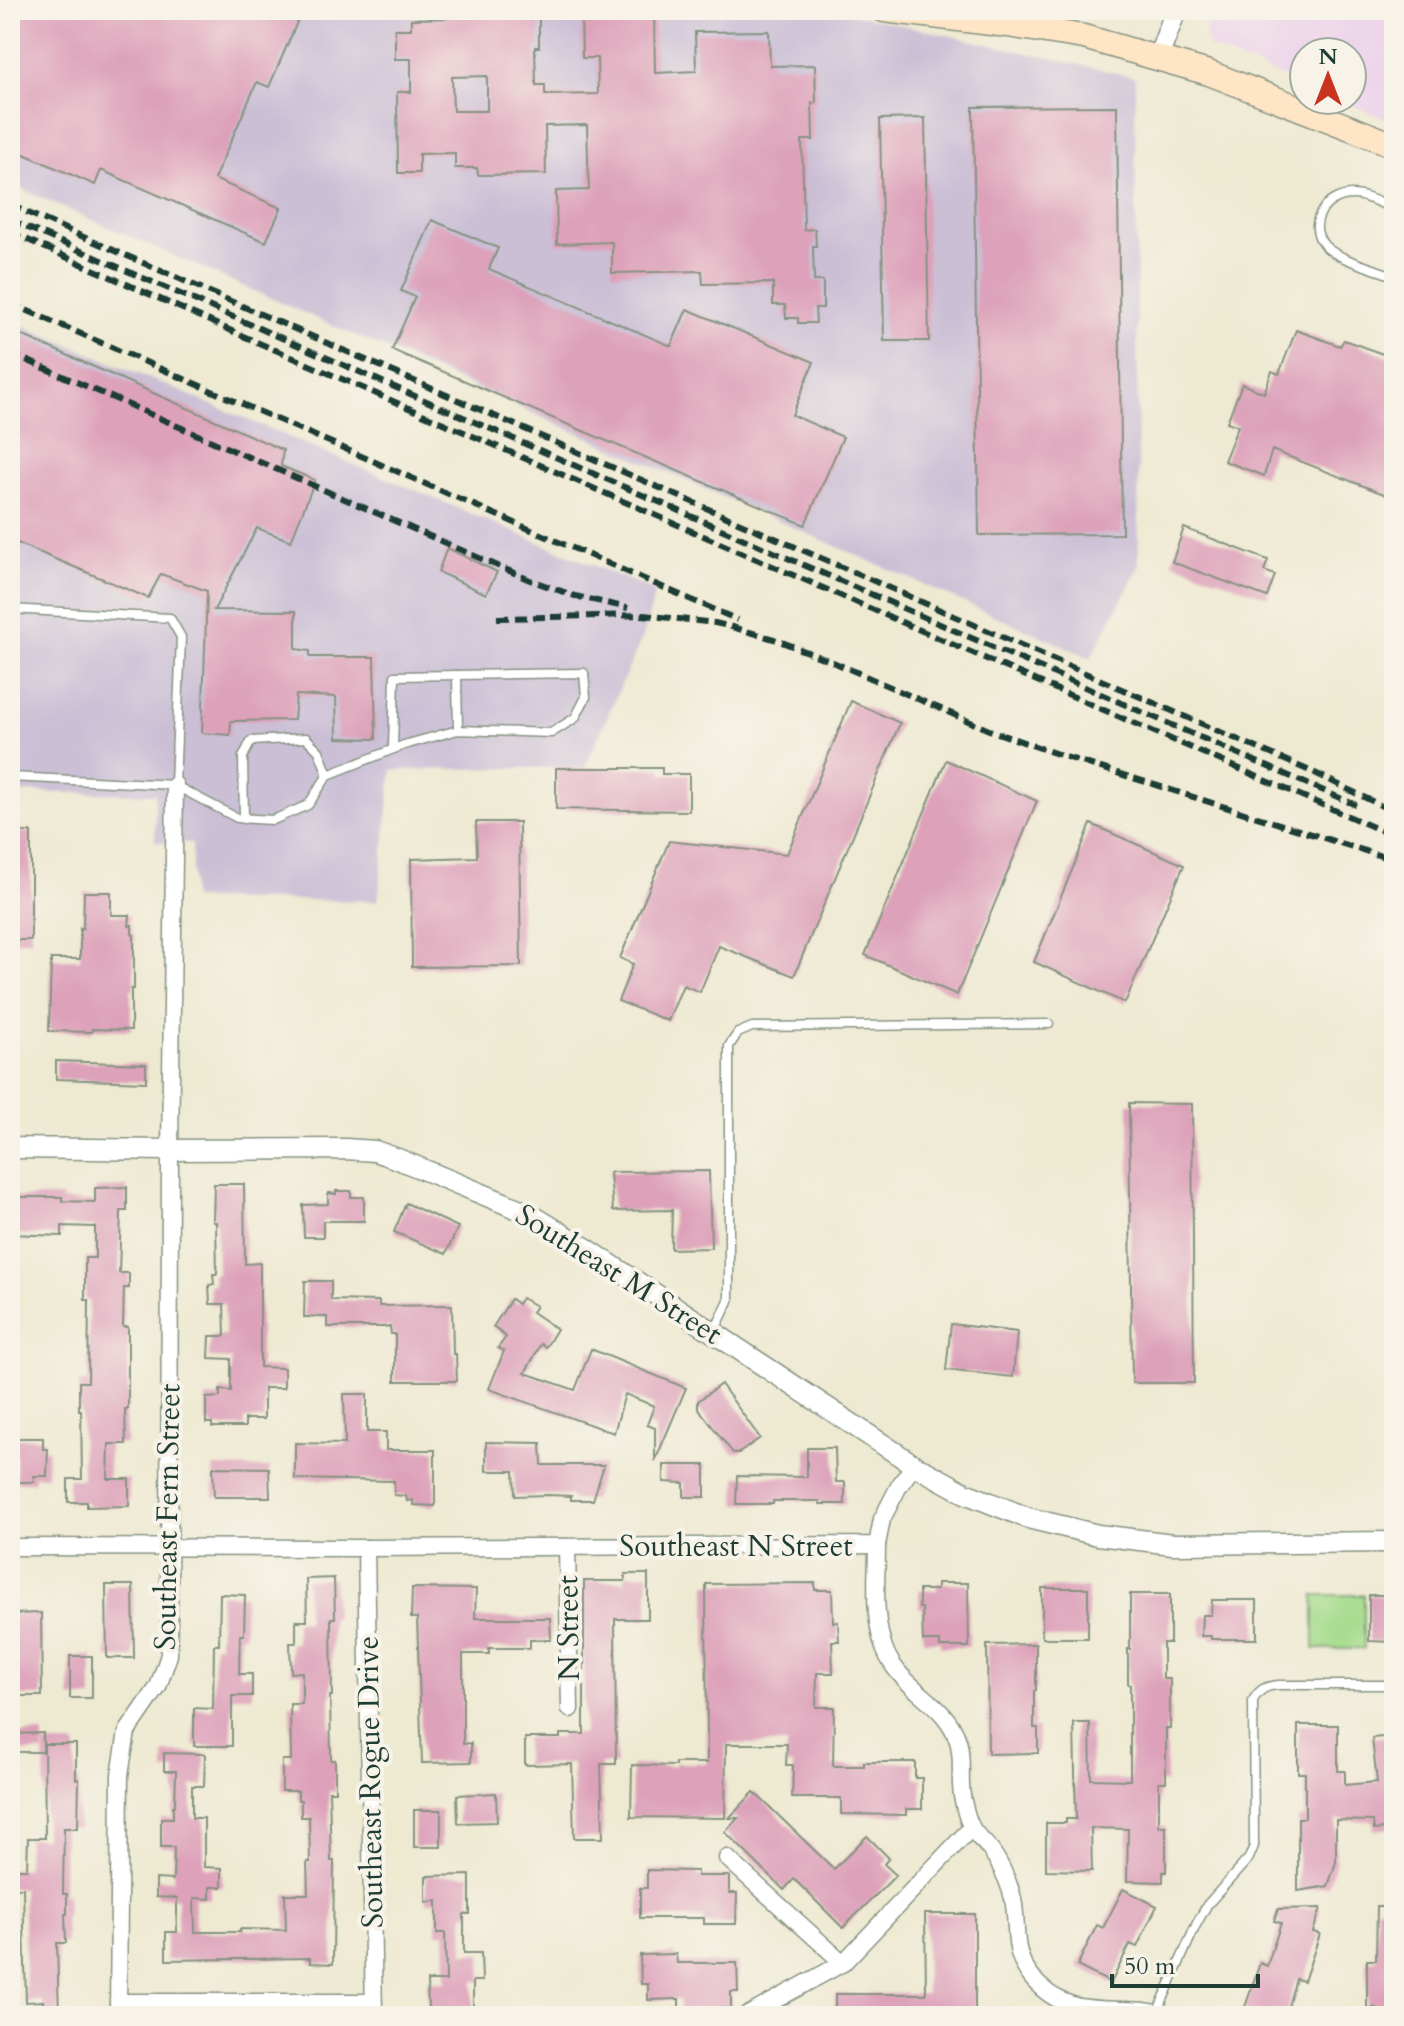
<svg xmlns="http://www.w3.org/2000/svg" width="1404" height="2026" viewBox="0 0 1404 2026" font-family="Cardo,serif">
	<rect width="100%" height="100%" fill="#f7f3e8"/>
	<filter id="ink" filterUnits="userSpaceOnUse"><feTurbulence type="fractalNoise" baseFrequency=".0125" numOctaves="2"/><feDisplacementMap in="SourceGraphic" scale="16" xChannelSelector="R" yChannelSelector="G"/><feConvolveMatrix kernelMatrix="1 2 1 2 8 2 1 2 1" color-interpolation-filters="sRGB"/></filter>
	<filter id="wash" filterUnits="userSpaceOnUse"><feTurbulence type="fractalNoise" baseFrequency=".006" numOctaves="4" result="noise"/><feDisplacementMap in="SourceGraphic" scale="32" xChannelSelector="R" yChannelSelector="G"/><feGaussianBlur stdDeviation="1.8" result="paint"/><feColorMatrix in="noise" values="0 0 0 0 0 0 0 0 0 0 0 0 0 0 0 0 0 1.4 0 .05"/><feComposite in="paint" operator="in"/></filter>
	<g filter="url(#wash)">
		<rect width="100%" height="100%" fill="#eee9d1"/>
		<polygon fill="#ecd1ea" points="1212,10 1394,10 1394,122 1339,100 1352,100 1352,52 1304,52 1304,86 1208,47 1205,31"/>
		<g fill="#cbbfd5">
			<polygon points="10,10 835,10 1135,77 1139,567 1091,658 10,184"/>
			<polygon points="10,320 655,591 645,631 585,767 392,770 378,901 192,899 192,843 155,842 155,794 10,792"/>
		</g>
		<rect fill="#a5db8c" stroke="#628c60" stroke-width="2" x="1314" y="1595" width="50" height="54"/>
		<g id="blocks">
			<g fill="#dda1ba" fill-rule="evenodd">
				<polygon points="10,10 276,10 298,20 269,87 257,82 214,179 281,208 266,242 101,170 95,185 10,148"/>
				<path d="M449,10h32v4h58v33h-4l1,38h9v10l53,-1 -1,-36h-15l-1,-48h73l1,63 41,-2 -1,-39 74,-1 1,35 45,-1 1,38h-4l1,37h-11l2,90 11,-1 1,17h-3l1,35h9v27h-8l1,15h-18v-5h-12l-1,-13h-12v-22l-70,1 -1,-13 -90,2v-31l-55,2 -1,-53 33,-1 -2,-65 -42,1 1,48 -68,1 -1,-7h-22v-15l-36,1v19h-21l-1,-81h14v-33h-16v-30h16v-10l38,-1zM487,76v35h-34l-1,-34z"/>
				<polygon points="1117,106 1122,534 979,535 973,107"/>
				<polygon points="925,118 929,341 884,341 880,119"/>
				<polygon points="432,220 498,248 489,269 671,346 687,309 814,362 792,415 843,437 805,525 392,350 415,297 401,291"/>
				<polygon points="10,330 283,450 281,466 315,480 291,541 257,528 214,610 296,611 296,649 310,651 310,657 374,657 376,739 337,738 336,697 296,695 294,720 231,721 230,735 202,733 207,591 161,574 148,598 10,540"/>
				<polygon points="1296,330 1340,346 1344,340 1394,358 1394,498 1272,450 1264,476 1224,461 1238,426 1227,422 1242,384 1264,393 1272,371 1279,374"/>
				<polygon points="1184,528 1268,560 1264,571 1275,575 1267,597 1172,562"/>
				<polygon points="447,548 497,572 486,594 438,572"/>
				<polygon points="851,701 900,723 794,976 719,946 700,992 683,985 668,1021 618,1001 633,964 620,958 669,841 787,854"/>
				<polygon points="946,760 1037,801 957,995 865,955"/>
				<polygon points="556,768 662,768 662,774 689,774 689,811 556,809"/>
				<polygon points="476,822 519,822 521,966 412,967 411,859 477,857"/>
				<polygon points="1091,824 1184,865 1125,1003 1034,962"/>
				<rect x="10" y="832" width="21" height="108"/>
				<polygon points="84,892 111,892 111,915 130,915 129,926 132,925 132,934 134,935 134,989 131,989 131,1030 92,1029 92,1032 49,1031 51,959 80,959 80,928 83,928"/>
				<polygon points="56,1061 146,1064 146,1082 56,1079"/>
				<polygon points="1129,1103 1192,1104 1194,1383 1132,1383"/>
				<polygon points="709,1171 711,1248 671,1249 672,1210 613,1211 610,1172"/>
				<polygon points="214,1184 244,1184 245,1264 260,1263 260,1367 284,1368 284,1388 264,1388 264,1419 245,1419 245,1427 212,1427 212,1423 206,1423 206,1398 220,1397 220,1390 231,1391 231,1359 209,1358 210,1336 225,1336 224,1304 210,1304 209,1285 214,1284 213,1274 217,1274 216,1222 213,1222"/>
				<polygon points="127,1187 127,1211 121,1211 119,1273 129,1273 129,1288 124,1288 123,1327 128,1327 128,1409 125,1409 126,1444 109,1444 108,1479 129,1479 129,1506 87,1507 87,1502 68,1502 68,1479 82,1479 81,1410 79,1410 79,1382 88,1382 89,1300 85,1300 85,1258 95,1258 95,1227 62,1226 62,1236 10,1234 10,1197 62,1197 62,1201 95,1202 95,1188"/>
				<polygon points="336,1191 351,1191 351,1197 364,1197 364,1221 323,1221 323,1237 304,1237 303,1205 328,1204 328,1193 336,1194"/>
				<polygon points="406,1203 458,1227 446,1254 394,1232"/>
				<polygon points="305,1281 331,1281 331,1300 379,1301 379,1306 452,1305 453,1354 456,1354 457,1381 395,1381 395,1334 391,1334 390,1327 327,1327 327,1317 304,1317"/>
				<polygon points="522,1298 536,1306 532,1312 557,1329 546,1347 541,1344 525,1373 575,1390 591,1349 686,1388 655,1461 655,1428 647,1425 654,1406 625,1394 614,1433 489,1389 504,1351 498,1348 506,1337 493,1327 511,1299 518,1304"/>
				<polygon points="951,1324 1017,1332 1013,1377 946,1370"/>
				<polygon points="721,1384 760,1438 739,1453 733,1453 698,1408 698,1401"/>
				<polygon points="344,1394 367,1394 367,1432 386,1432 386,1450 435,1450 435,1506 413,1505 413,1500 407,1501 406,1496 394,1495 394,1481 295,1479 295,1443 345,1444"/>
				<polygon points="16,1438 43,1438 43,1449 48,1449 47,1476 34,1476 34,1482 16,1482"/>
				<polygon points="486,1442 541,1443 542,1465 604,1465 593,1500 571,1500 571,1496 548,1495 515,1496 514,1471 486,1471"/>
				<polygon points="807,1448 835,1448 836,1482 845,1482 845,1504 820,1504 820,1501 773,1501 773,1504 736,1504 737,1476 807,1477"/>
				<polygon points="664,1465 705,1465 705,1497 684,1497 684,1483 664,1482"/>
				<polygon points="213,1467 269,1468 270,1497 214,1497"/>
				<polygon points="625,1574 648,1574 648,1619 615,1619 616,1764 601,1764 603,1838 574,1838 572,1764 525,1765 525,1738 560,1738 560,1734 584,1734 584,1581 625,1581"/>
				<polygon points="334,1578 335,1618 331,1618 332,1696 330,1696 331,1760 335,1760 335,1791 329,1791 331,1861 334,1861 333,1964 310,1963 310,1958 166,1960 166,1932 177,1932 177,1898 156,1897 156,1879 173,1880 174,1847 161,1847 161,1818 173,1818 173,1806 175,1806 176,1771 164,1771 164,1753 205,1754 204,1786 192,1786 192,1818 204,1818 204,1867 222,1868 222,1887 210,1887 210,1899 194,1898 195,1932 240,1932 240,1929 286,1930 285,1894 308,1894 307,1862 310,1862 309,1817 301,1817 301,1800 298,1800 298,1791 282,1791 282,1760 291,1760 290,1704 302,1704 302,1672 291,1673 290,1643 296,1643 296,1621 307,1621 306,1579"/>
				<polygon points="815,1583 815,1590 832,1590 833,1622 838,1622 839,1641 832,1641 833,1673 817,1673 816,1707 834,1707 833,1766 864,1766 864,1762 915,1762 915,1778 922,1778 922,1809 906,1809 906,1815 841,1814 841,1798 792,1798 793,1765 786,1765 787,1744 726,1744 725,1818 631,1817 632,1765 675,1766 675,1763 707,1763 706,1584"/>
				<polygon points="937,1583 968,1583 969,1647 940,1647 940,1641 923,1641 922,1608 919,1608 919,1590 937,1590"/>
				<polygon points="106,1585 133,1585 134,1658 107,1658"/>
				<polygon points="412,1588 476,1589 475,1618 550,1618 551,1640 530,1640 530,1648 489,1648 489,1654 463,1654 463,1744 471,1743 471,1762 422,1763 417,1618 411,1618"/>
				<rect x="1042" y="1588" width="46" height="50"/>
				<polygon points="220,1594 245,1595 244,1635 240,1635 239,1674 252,1674 252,1696 232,1696 232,1746 194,1746 194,1708 213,1709 214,1645 219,1645"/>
				<polygon points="1130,1594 1170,1594 1170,1643 1163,1643 1163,1679 1170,1679 1170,1728 1166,1728 1166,1782 1159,1782 1159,1826 1166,1826 1166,1872 1163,1872 1163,1882 1127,1881 1128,1829 1091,1828 1092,1871 1046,1870 1046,1823 1066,1823 1066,1819 1076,1819 1074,1723 1090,1723 1091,1779 1130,1780 1130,1685 1128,1684 1128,1649 1130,1649"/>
				<polygon points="1369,1595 1394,1595 1394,1642 1369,1641"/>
				<polygon points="1212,1600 1257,1600 1257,1639 1211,1639 1211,1636 1201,1636 1202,1615 1211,1615"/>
				<polygon points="41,1613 42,1696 10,1696 10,1614"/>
				<polygon points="1036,1644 1036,1690 1034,1691 1034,1728 1038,1728 1038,1753 988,1754 987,1645"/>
				<rect x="70" y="1656" width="22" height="42"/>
				<polygon points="1298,1725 1338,1725 1338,1771 1345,1771 1345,1785 1377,1782 1372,1738 1394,1736 1394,1828 1374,1830 1373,1821 1336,1820 1336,1862 1328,1886 1298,1891 1298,1818 1305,1818 1305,1773 1298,1773"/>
				<polygon points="43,1733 43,1752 10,1752 10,1734"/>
				<polygon points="44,1744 76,1744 76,1779 79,1779 78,1828 64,1828 63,1894 67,1894 67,1914 65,1914 66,1943 57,1943 59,2016 43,2016 43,2001 26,2002 23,1888 10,1888 10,1869 27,1869 28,1838 45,1838"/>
				<polygon points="754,1792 834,1869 867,1836 889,1858 884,1864 896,1875 843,1928 794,1879 784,1890 725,1832 738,1818 729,1818"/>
				<polygon points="496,1793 497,1822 458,1823 457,1795"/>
				<rect x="414" y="1810" width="27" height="37"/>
				<polygon points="647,1870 697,1871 697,1876 729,1876 729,1893 737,1893 736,1924 704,1924 704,1918 640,1918 640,1888 647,1888"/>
				<polygon points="470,1875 470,1914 464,1914 464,1953 481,1953 482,1981 473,1981 473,2008 428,2009 427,1981 446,1981 445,1933 437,1933 437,1901 426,1902 426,1876"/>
				<polygon points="1123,1889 1157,1906 1137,1947 1130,1944 1111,1983 1077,1966 1097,1925 1103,1928"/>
				<polygon points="1377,1907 1394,1907 1394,2016 1376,2016 1376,2008 1367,2008 1367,1960 1376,1960"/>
				<polygon points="1321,1908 1313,1932 1320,1934 1304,1981 1296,1979 1285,2016 1263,2016 1244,2010 1260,1963 1267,1966 1281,1923 1274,1921 1278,1909"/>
				<polygon points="925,1914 975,1914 975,2016 835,2016 835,1994 926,1994"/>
				<polygon points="676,1954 677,1963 737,1963 738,1992 731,1992 731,2008 679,2010 679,1999 648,2000 648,1984 641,1984 640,1955"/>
			</g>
		</g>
	</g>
	<g filter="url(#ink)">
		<use href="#blocks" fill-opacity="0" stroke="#869382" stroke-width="2"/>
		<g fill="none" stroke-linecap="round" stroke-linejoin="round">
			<defs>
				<g id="service">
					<path d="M1394,209c-12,-5 -28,-14 -41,-14 -28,0 -48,29 -28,51 12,13 51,23 69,30"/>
					<polyline points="10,609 170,618 181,637 175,785 10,777"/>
					<polyline points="457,675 458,730"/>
					<polyline points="176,786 237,818 273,820 308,805 328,775 404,745 458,730 551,733 575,718 586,697 584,673 395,676 393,749"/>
					<polyline points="244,819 243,757 251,741 306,738 319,751 328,775"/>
					<polyline points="714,1332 729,1301 729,1046 738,1033 752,1027 1049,1024"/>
					<path d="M1157,2013l39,-88 11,-20 42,-47 5,-12 -1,-146c8,-12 13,-14 26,-15h115"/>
				</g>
				<g id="minor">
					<path d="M877,1545c0,31 -4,66 5,96 12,48 63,57 76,100 6,19 0,41 5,60 2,9 5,21 10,29 4,6 11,12 16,18 10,13 17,28 22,43 10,31 -3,57 21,87 41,48 86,22 136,38"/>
					<polyline points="10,1547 366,1548 877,1545 882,1519 899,1486 914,1465"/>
					<polyline points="567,1547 570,1709"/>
					<polyline points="366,1548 374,2016"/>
					<polyline points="727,1858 843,1963"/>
					<polyline points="118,2002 373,2002"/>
					<polyline points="118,2016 120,1775 127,1732 158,1687 169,1655 170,1150 175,785"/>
					<polyline points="746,2016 843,1963 971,1828"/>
				</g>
				<g id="tertiary">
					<polyline points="1158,58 1176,10"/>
					<polyline points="10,1148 170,1150 346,1149 375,1151 398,1159 528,1213 587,1249 914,1465 965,1493 1028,1518 1098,1535 1173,1544 1394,1542"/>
				</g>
				<polyline id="secondary" points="884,10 1008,25 1084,37 1209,73 1394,145"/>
			</defs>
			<use href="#service" stroke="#869382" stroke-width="11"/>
			<use href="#minor" stroke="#869382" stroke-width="19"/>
			<use href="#tertiary" stroke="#869382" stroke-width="23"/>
			<use href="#secondary" stroke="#869382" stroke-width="27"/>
			<path stroke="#869382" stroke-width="4" stroke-dasharray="6 6" stroke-linecap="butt" d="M1305,2016c9,-9 22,-10 31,0"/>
			<use href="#service" stroke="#fff" stroke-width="8"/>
			<use href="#minor" stroke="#fff" stroke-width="16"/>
			<use href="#tertiary" stroke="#fff" stroke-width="20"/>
			<use href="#secondary" stroke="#fee5c5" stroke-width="24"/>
			<g stroke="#1f3d34" stroke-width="6" stroke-dasharray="12 6" stroke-linecap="butt">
				<polyline points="10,205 1317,774 1394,812"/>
				<polyline points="10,220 1356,805"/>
				<polyline points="10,232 243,336 1394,836"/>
				<polyline points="10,303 738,620"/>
				<polyline points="10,353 530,580 575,596 628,608"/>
				<polyline points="497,618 643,615 715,623 732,627 774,639 833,662 989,730 1066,757 1394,860"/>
			</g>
		</g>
	</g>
	<g text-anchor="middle" stroke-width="8" stroke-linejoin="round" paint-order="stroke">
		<g font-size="30" fill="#1f3d34" stroke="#f7f3e8">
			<text transform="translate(619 1274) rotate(32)" y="10">Southeast M Street</text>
			<text transform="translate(167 1517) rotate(-89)" y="10">Southeast Fern Street</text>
			<text x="736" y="1556">Southeast N Street</text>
			<text transform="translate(568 1628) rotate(-91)" y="10">N Street</text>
			<text transform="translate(370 1782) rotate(-91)" y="10">Southeast Rogue Drive</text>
		</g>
	</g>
	<rect width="1404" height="2026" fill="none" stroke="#f7f3e8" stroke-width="40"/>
	<g transform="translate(1328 76)"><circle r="38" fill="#f7f3e8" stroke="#a1aaa0" stroke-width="2"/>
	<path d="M0-6L14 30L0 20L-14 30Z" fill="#c8321e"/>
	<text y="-12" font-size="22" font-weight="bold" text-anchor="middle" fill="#1f3d34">N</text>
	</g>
	<path d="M1112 1974v12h146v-12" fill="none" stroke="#1f3d34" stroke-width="4"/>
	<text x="1124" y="1974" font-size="24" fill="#1f3d34" stroke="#f7f3e8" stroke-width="6" paint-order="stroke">50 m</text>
</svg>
